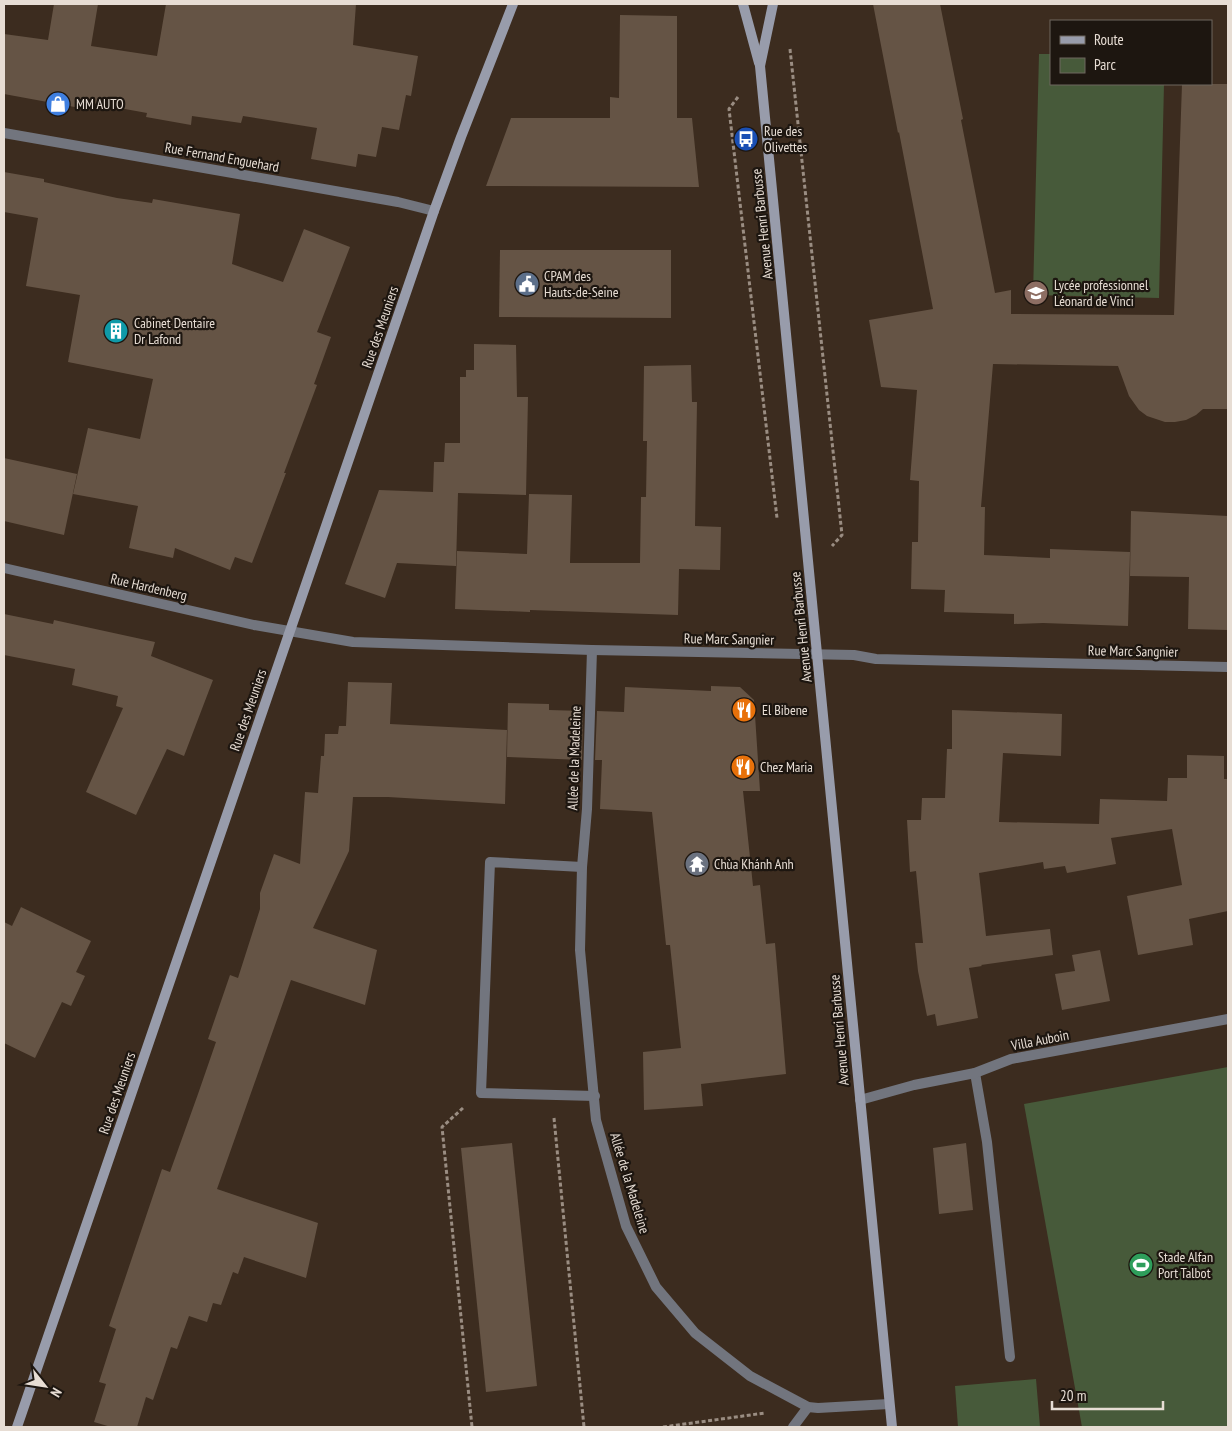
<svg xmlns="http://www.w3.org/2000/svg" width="1232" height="1431" viewBox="0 0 1232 1431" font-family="'PT Sans Narrow',sans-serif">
	<rect width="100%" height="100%" fill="#3c2c1f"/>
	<g fill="#475a3a">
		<polygon points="1039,54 1051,54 1051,84 1164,84 1159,298 1033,295"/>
		<polygon points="1228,1067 1228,1427 1082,1427 1024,1104"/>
		<polygon points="1036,1379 1040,1427 958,1427 955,1386"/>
	</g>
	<g fill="#655445">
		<polygon points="54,4 98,4 91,46 157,56 166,4 356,4 353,45 418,56 411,96 406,95 399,130 382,127 376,157 358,154 356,167 311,159 317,128 243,116 241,123 192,116 191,125 146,117 147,113 81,101 80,108 4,94 4,34 48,40"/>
		<polygon points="873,4 940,4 963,119 961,120 995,293 1011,290 1011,314 1174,315 1182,84 1228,84 1228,409 1203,409 1196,415 1186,420 1175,422 1165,422 1147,416 1139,410 1129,396 1118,366 993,364 981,507 985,507 984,555 1050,558 1050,549 1130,552 1128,626 1043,623 1014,624 1014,614 944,612 945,590 911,589 912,542 918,542 919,481 910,480 917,390 881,387 869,320 933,309 899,132 898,133"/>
		<polygon points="620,15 677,16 677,118 692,118 699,187 486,186 511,118 610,118 610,97 619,98"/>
		<polygon points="4,172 44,179 44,182 117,198 152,203 153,199 240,214 232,264 283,282 304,229 350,247 317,332 331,337 314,384 317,385 284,473 286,473 252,563 235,557 230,570 175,548 173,558 129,548 138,506 73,494 88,428 140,439 153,379 68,362 80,295 26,286 38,218 4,212"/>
		<polygon points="500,250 671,250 671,318 499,317"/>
		<polygon points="474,344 516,345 517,397 528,397 526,495 458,493 456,566 397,563 385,598 345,584 379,490 433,492 434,462 444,462 445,443 460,443 460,377 466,377 466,370 474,370"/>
		<polygon points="691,365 692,402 697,402 695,526 721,527 720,570 679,569 678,615 530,610 530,612 455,609 457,551 527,554 529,494 572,495 570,563 640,563 641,497 646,497 647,441 643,441 644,366"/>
		<polygon points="4,458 77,474 64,535 4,521"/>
		<polygon points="1131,511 1228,516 1228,630 1188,629 1189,577 1130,576"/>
		<polygon points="4,614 53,624 54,620 155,642 151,656 213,680 184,756 167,749 136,815 86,792 123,708 116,706 118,696 72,685 75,669 4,655"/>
		<polygon points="348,682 392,683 390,724 507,730 505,804 388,797 353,797 349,851 313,928 377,950 365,1005 291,980 217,1189 318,1223 306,1278 244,1257 238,1274 233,1272 221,1305 213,1303 207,1322 189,1316 177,1349 171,1347 153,1400 146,1397 137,1427 111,1427 94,1422 106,1384 99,1382 116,1329 109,1326 162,1169 170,1172 198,1094 216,1042 208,1039 230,975 238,978 260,909 260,893 274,854 300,864 305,792 318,793 321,756 324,756 325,734 338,734 339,726 346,726"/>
		<polygon points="711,686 740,687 754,700 760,791 743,791 753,886 760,885 766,944 775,943 786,1074 701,1084 703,1106 644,1110 643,1052 681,1048 670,945 666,945 652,812 600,809 602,760 595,760 597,711 624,712 625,687 711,691"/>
		<polygon points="508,703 549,704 549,710 583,711 582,760 507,757"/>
		<polygon points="952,710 1062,714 1061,756 1003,753 999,822 1099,824 1100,799 1167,801 1168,778 1187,778 1187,755 1224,756 1224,779 1228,779 1228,911 1189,919 1193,945 1138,955 1127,896 1182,885 1172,829 1111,838 1116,864 1067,873 1065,866 1044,869 1043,862 979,873 986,936 1050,929 1053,955 981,965 982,966 969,968 978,1018 937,1026 935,1014 927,1016 918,971 915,943 923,943 916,871 910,872 907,820 921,820 922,798 945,798 947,749 952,749"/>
		<polygon points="21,907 91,941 76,972 85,976 71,1006 62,1002 35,1058 4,1043 4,922 12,926"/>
		<polygon points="1100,950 1110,1001 1062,1010 1055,974 1075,971 1072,955"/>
		<polygon points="512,1143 537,1386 486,1392 461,1148"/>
		<polygon points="966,1143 973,1210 939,1214 933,1148"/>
	</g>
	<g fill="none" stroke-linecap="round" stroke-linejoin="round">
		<g stroke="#9a8d82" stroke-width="3" stroke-dasharray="4 2.5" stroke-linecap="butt">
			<polyline points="790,49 842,535 832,546"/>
			<polyline points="738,97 729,109 777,518"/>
			<polyline points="463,1108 442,1127 472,1427"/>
			<polyline points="554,1118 584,1427"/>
			<polyline points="663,1427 765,1413"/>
		</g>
		<g stroke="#72757e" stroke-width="10">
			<polyline points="592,650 587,809 582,867 580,950 596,1120 626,1226 656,1287 695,1333 750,1376 808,1407 818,1408 889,1404"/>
			<polyline points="582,867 490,862 481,1093 595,1096"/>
			<polyline points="975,1073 987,1142 1010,1357"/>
			<polyline points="793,1427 808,1407"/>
		</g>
		<g stroke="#72757e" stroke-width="10">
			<polyline points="4,133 398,202 434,211"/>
			<polyline points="4,568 254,625 353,642 592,650 854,655 876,659 1228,667"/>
			<polyline points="860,1100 914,1085 975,1073 1011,1059 1228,1019"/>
		</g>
		<g stroke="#989cab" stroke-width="10">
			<polyline points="743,4 759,63"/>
			<polyline points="773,4 760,66 892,1427"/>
			<polyline points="17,1427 434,211 461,137 513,4"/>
		</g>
	</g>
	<defs>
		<symbol id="shop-disc" viewBox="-11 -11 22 22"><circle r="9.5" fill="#3f7fe0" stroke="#1d1610"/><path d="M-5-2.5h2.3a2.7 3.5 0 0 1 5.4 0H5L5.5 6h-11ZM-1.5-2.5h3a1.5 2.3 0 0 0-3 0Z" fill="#fff"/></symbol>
		<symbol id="bus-disc" viewBox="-11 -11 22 22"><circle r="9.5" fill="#1a4fb4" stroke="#1d1610"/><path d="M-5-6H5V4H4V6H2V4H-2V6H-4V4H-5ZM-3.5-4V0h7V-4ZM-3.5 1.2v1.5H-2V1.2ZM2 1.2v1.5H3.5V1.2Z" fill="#fff"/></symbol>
		<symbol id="civic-disc" viewBox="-11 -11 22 22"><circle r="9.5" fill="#5c6f8a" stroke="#1d1610"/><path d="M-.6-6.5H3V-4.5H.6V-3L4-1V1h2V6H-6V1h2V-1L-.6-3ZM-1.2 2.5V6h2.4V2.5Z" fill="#fff"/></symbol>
		<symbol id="school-disc" viewBox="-11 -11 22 22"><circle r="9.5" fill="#8d6e63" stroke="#1d1610"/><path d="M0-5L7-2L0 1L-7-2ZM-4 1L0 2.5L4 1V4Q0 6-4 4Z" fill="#fff"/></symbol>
		<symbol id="building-disc" viewBox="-11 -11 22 22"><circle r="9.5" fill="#0f9aa8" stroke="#1d1610"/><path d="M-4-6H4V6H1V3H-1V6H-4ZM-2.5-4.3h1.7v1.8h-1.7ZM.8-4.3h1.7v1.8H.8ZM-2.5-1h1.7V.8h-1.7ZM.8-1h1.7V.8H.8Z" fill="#fff"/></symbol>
		<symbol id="restaurant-disc" viewBox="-11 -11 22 22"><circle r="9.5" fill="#e8710a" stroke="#1d1610"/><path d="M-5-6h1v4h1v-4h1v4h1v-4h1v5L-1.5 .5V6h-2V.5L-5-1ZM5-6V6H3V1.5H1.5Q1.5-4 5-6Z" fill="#fff"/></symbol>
		<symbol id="temple-disc" viewBox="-11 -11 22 22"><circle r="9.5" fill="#6b7280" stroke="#1d1610"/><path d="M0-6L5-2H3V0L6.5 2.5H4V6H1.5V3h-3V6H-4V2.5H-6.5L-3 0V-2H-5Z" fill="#fff"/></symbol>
		<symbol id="stadium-disc" viewBox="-11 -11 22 22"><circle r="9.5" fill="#2e9e5b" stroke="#1d1610"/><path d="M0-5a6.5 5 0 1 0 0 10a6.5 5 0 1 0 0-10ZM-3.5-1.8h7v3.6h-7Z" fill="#fff"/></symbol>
	</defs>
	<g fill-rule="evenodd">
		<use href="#shop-disc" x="44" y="90" width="28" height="28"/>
		<use href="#bus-disc" x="732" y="125" width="28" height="28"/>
		<use href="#civic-disc" x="513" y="270" width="28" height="28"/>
		<use href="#school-disc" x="1022" y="279" width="28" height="28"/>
		<use href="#building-disc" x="102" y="317" width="28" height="28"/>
		<use href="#restaurant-disc" x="730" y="696" width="28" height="28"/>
		<use href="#restaurant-disc" x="729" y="753" width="28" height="28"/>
		<use href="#temple-disc" x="683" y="850" width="28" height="28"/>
		<use href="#stadium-disc" x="1127" y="1251" width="28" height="28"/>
	</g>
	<g text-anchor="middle" stroke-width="4.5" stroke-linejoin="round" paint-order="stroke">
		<g font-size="14" fill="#e7ddd4" stroke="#1d1610" text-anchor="start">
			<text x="76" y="109">MM AUTO</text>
			<text x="764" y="136">Rue des<tspan x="764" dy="16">Olivettes</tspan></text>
			<text x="544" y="281">CPAM des<tspan x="544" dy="16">Hauts-de-Seine</tspan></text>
			<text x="1054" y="290">Lycée professionnel<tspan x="1054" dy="16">Léonard de Vinci</tspan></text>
			<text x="134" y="328">Cabinet Dentaire<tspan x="134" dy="16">Dr Lafond</tspan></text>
			<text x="762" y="715">El Bibene</text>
			<text x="760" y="772">Chez Maria</text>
			<text x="714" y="869">Chùa Khánh Anh</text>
			<text x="1158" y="1262">Stade Alfan<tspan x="1158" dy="16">Port Talbot</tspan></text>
		</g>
		<g font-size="14" fill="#e7ddd4" stroke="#1d1610">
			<text transform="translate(222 157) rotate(10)" y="5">Rue Fernand Enguehard</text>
			<text transform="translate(762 224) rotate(-96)" y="5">Avenue Henri Barbusse</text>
			<text transform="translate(380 327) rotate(-71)" y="5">Rue des Meuniers</text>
			<text transform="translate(149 587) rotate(13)" y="5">Rue Hardenberg</text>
			<text transform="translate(801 627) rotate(-96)" y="5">Avenue Henri Barbusse</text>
			<text transform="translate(729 639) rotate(1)" y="5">Rue Marc Sangnier</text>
			<text transform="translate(1133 651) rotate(1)" y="5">Rue Marc Sangnier</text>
			<text transform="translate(248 710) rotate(-71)" y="5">Rue des Meuniers</text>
			<text transform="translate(574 758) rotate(-88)" y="5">Allée de la Madeleine</text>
			<text transform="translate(839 1030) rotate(-95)" y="5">Avenue Henri Barbusse</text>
			<text transform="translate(1040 1040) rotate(-11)" y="5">Villa Auboin</text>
			<text transform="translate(117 1093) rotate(-71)" y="5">Rue des Meuniers</text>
			<text transform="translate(630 1183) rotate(73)" y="5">Allée de la Madeleine</text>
		</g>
	</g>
	<rect width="1232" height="1431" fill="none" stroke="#e7ddd4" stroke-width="10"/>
	<rect x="1050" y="20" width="162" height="65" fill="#1d1610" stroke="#6e665e"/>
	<rect x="1060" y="36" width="25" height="8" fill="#989cab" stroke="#6e665e"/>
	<text x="1094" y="45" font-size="15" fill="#e7ddd4">Route</text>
	<rect x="1060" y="58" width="25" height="15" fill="#475a3a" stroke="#6e665e"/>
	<text x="1094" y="70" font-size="15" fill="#e7ddd4">Parc</text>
	<g transform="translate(45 1386) rotate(120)" stroke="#1d1610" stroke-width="4" paint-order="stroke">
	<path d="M0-4L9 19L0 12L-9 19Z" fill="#e7ddd4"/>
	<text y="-8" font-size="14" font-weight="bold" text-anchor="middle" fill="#e7ddd4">N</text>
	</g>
	<path d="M1052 1401v8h111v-8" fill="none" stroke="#e7ddd4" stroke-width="2.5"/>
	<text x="1060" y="1401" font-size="15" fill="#e7ddd4" stroke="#1d1610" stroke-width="4" paint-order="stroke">20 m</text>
</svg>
